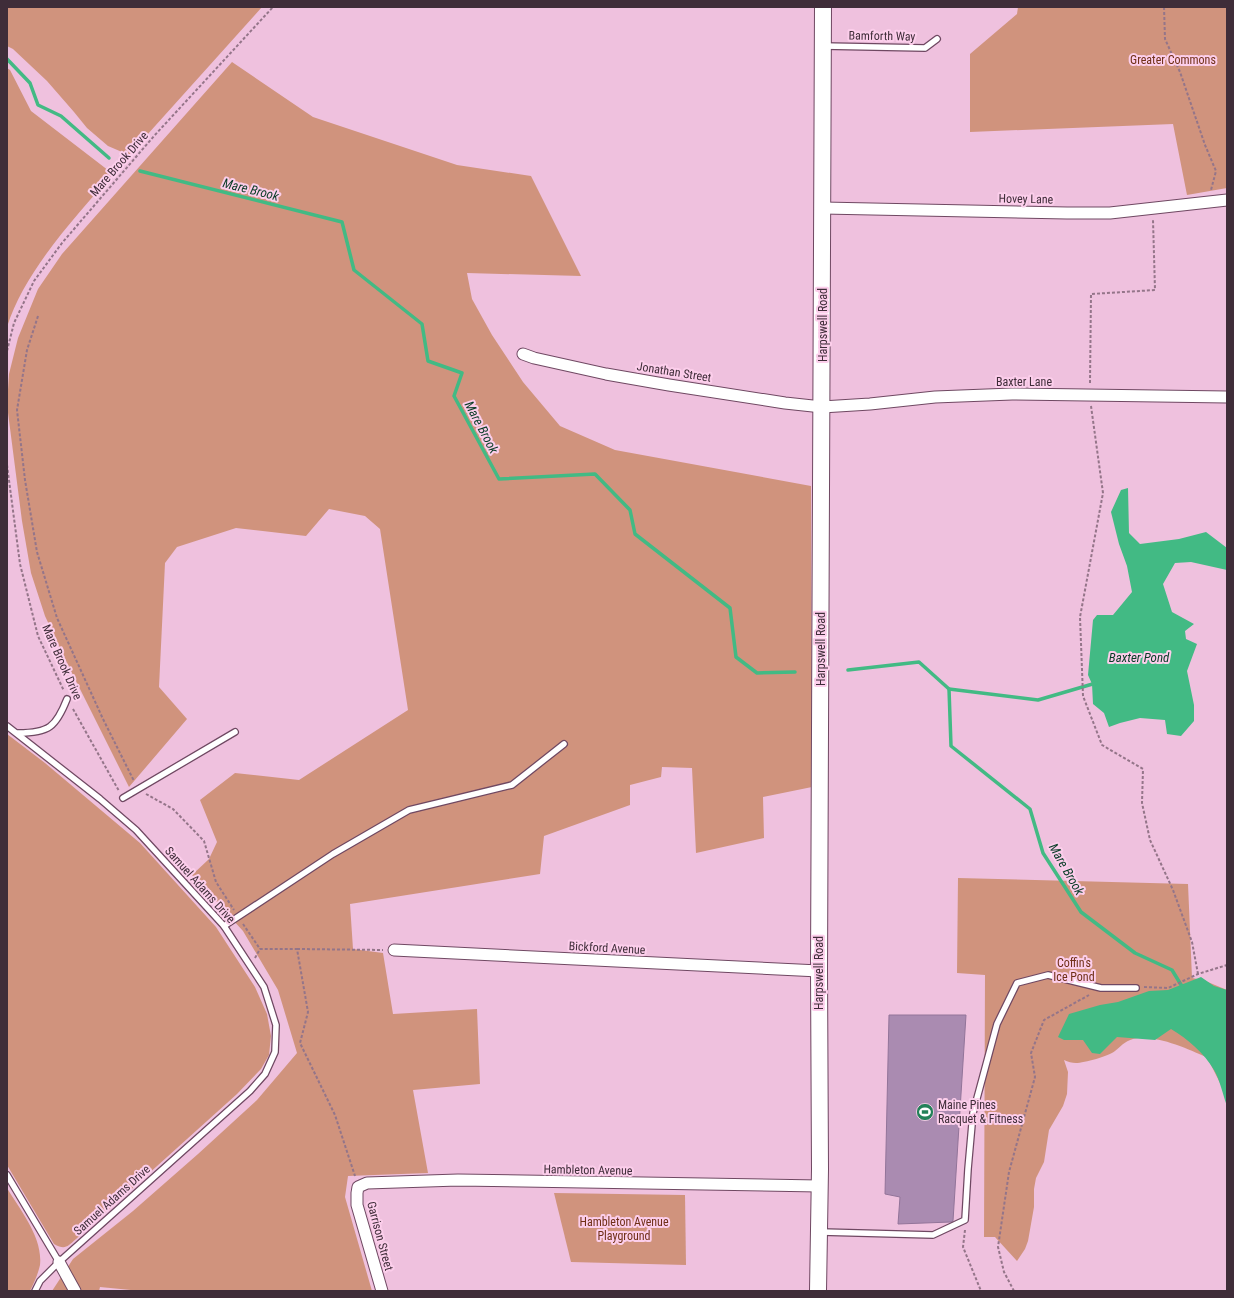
<svg xmlns="http://www.w3.org/2000/svg" width="1234" height="1298" viewBox="0 0 1234 1298" font-family="'Roboto Condensed',sans-serif">
	<rect width="100%" height="100%" fill="#efc1de"/>
	<g fill="#d0937d">
		<polygon points="7,7 262,7 129,155 108,146 87,128 74,112 47,81 13,49 7,46"/>
		<polygon points="1018,7 1227,7 1227,188 1187,195 1173,124 970,132 970,54 1017,14"/>
		<polygon points="232,62 313,117 457,165 531,176 581,276 467,273 472,299 492,335 523,382 560,426 615,450 811,486 812,787 763,797 764,838 696,853 692,768 662,767 661,777 630,785 630,805 544,836 540,874 350,904 353,949 383,953 393,1014 477,1009 480,1084 413,1090 428,1173 348,1176 345,1197 372,1291 141,1291 100,1287 99,1291 52,1291 73,1259 133,1211 198,1154 257,1100 297,1053 278,990 243,931 192,875 209,859 217,842 200,800 235,773 299,780 408,710 380,529 365,516 329,509 306,536 236,528 177,547 165,563 159,687 187,719 129,787 69,667 45,616 31,573 22,521 7,405 9,374 18,338 38,289 62,254"/>
		<path d="M7,68l3,2 21,41 82,63c-38,43 -89,98 -106,153z"/>
		<path d="M7,734l38,29 95,80 76,84 39,60 12,27 4,22 -2,19 -8,14 -24,25 -161,145c-9,8 -11,11 -22,5l-47,-79z"/>
		<path d="M958,878l230,6 4,94 11,2 24,10v102l-7,-9 -11,-22 -3,-4c-18,-8 -47,-21 -68,-19 -13,2 -14,6 -23,13 -6,5 -31,12 -39,12 -4,0 -8,-1 -12,-3l4,12 -1,22 -4,12 -14,24 -5,32 -8,16 -2,11v18l-6,34 -3,8 -8,12 -22,-24h-11l1,-262 -28,-2z"/>
		<path d="M7,1188c13,22 36,49 33,77 -2,9 -6,18 -10,26h-23z"/>
		<polygon points="554,1193 685,1195 686,1265 571,1262"/>
	</g>
	<g fill="#42ba84">
		<polygon points="1128,488 1129,533 1140,544 1179,539 1206,532 1227,548 1227,570 1191,562 1175,563 1163,584 1172,612 1194,624 1185,631 1186,639 1197,644 1187,671 1194,705 1194,721 1181,736 1167,734 1165,720 1140,718 1120,723 1109,727 1104,713 1093,704 1092,684 1088,675 1093,620 1097,615 1113,615 1132,592 1127,566 1119,544 1111,512 1121,490"/>
		<path d="M1201,977l13,9 13,4v116c-4,-11 -7,-26 -13,-36 -10,-17 -26,-31 -43,-41l-16,11 -38,-3 -17,17 -8,-1 -9,-13h-19l-6,-3 11,-23 31,-9 18,-3 31,-11 19,-1z"/>
	</g>
	<g fill="none" stroke-linecap="round" stroke-linejoin="round">
		<g stroke="#42ba84" stroke-width="3.5">
			<polyline points="7,59 30,83 38,105 61,116 109,158"/>
			<polyline points="140,171 342,222 354,270 422,324 428,361 462,373 454,396 499,479 595,474 630,510 635,534 730,608 736,657 757,673 795,672"/>
			<polyline points="848,670 919,662 949,689 951,746 1030,809 1043,853 1081,912 1135,953 1172,970 1183,988"/>
			<polyline points="949,689 1038,700 1096,683"/>
		</g>
	</g>
	<polygon fill="#aa8bb1" stroke="#927499" points="889,1015 966,1015 953,1221 951,1222 898,1224 900,1197 885,1194"/>
	<g fill="none" stroke-linecap="round" stroke-linejoin="round">
		<defs>
			<g id="lane">
				<polyline points="823,46 925,48 937,39"/>
				<polyline points="7,726 100,799 136,830 224,926 264,987 276,1025 275,1052 265,1074 250,1091 59,1262 40,1281 35,1291"/>
				<path d="M18,733c31,0 38,-6 49,-34"/>
				<polyline points="123,798 235,732"/>
				<polyline points="224,926 333,854 409,810 512,785 564,744"/>
				<polyline points="7,1175 59,1262"/>
				<polyline points="821,1232 933,1235 965,1220 968,1169 973,1113 997,1024 1017,983 1048,975 1101,988 1136,988"/>
			</g>
			<g id="street">
				<polyline points="823,208 1067,213 1110,213 1227,200"/>
				<polyline points="523,354 534,358 606,374 669,385 785,403 822,407 870,404 935,397 1012,394 1227,397"/>
				<polyline points="394,950 819,971"/>
				<polyline points="59,1262 75,1291"/>
				<polyline points="382,1291 357,1205 357,1193 358,1187 367,1183 458,1180 819,1186"/>
			</g>
			<polyline id="secondary" points="818,1291 820,1169 819,971 823,7"/>
		</defs>
		<use href="#lane" stroke="#6f4862" stroke-width="8"/>
		<use href="#street" stroke="#6f4862" stroke-width="13"/>
		<use href="#secondary" stroke="#6f4862" stroke-width="18"/>
		<g stroke="#947589" stroke-width="2" stroke-dasharray="3 2" stroke-linecap="butt">
			<polyline points="1164,7 1165,39 1180,72 1205,145 1216,171 1211,190"/>
			<polyline points="38,316 27,350 17,410 25,480 37,552 57,618 103,719 134,781"/>
			<polyline points="7,351 14,323 34,281 62,243 154,136 273,7"/>
			<polyline points="1090,383 1091,294 1155,290 1153,220"/>
			<polyline points="1091,406 1103,493 1080,617 1083,696 1102,745 1143,769 1142,803 1150,840 1173,890 1192,942 1198,974"/>
			<polyline points="7,465 20,564 38,636 64,691"/>
			<polyline points="73,709 119,791"/>
			<polyline points="146,794 173,809 204,841 216,882 234,910"/>
			<polyline points="243,924 260,949"/>
			<polyline points="297,949 383,950"/>
			<polyline points="255,958 260,949 297,949 308,1012 300,1043 335,1115 355,1176"/>
			<polyline points="1144,987 1168,988 1198,974 1227,965"/>
			<polyline points="965,1230 963,1247 981,1291"/>
			<polyline points="1014,1291 1004,1272 998,1247 1009,1172 1035,1077 1031,1053 1044,1020 1089,995"/>
		</g>
		<use href="#lane" stroke="#fff" stroke-width="5.5"/>
		<use href="#street" stroke="#fff" stroke-width="11"/>
		<use href="#secondary" stroke="#fff" stroke-width="16"/>
	</g>
	<defs>
		<symbol id="stadium-disc" viewBox="-11 -11 22 22"><circle r="9.5" fill="#238159" stroke="#fcceeb"/><path d="M0-5a6.5 5 0 1 0 0 10a6.5 5 0 1 0 0-10ZM-3.5-1.8h7v3.6h-7Z" fill="#fff"/></symbol>
	</defs>
	<g fill-rule="evenodd">
		<use href="#stadium-disc" x="915" y="1102" width="20" height="20"/>
	</g>
	<g text-anchor="middle" stroke-width="4" stroke-linejoin="round" paint-order="stroke">
		<g font-size="12" fill="#3f2d39" stroke="#fcceeb">
			<text transform="translate(882 36) rotate(1)" y="4">Bamforth Way</text>
			<text transform="translate(119 164) rotate(-49)" y="4">Mare Brook Drive</text>
			<text transform="translate(1026 199) rotate(1)" y="4">Hovey Lane</text>
			<text transform="translate(823 325) rotate(-90)" y="4">Harpswell Road</text>
			<text transform="translate(674 372) rotate(9)" y="4">Jonathan Street</text>
			<text x="1024" y="386">Baxter Lane</text>
			<text transform="translate(821 649) rotate(-90)" y="4">Harpswell Road</text>
			<text transform="translate(62 662) rotate(66)" y="4">Mare Brook Drive</text>
			<text transform="translate(200 885) rotate(48)" y="4">Samuel Adams Drive</text>
			<text transform="translate(607 948) rotate(3)" y="4">Bickford Avenue</text>
			<text transform="translate(819 973) rotate(-90)" y="4">Harpswell Road</text>
			<text transform="translate(588 1170) rotate(1)" y="4">Hambleton Avenue</text>
			<text transform="translate(112 1200) rotate(-42)" y="4">Samuel Adams Drive</text>
			<text transform="translate(380 1236) rotate(75)" y="4">Garrison Street</text>
		</g>
		<g font-size="12" fill="#6f2f16" stroke="#fcceeb">
			<text x="1173" y="64">Greater Commons</text>
			<text x="1074" y="967">Coffin's<tspan x="1074" dy="14">Ice Pond</tspan></text>
			<text x="624" y="1226">Hambleton Avenue<tspan x="624" dy="14">Playground</tspan></text>
		</g>
		<g font-size="12" fill="#3f2d39" stroke="#fcceeb" text-anchor="start">
			<text x="938" y="1109">Maine Pines<tspan x="938" dy="14">Racquet &amp; Fitness</tspan></text>
		</g>
		<g font-size="13" font-style="italic" fill="#083c26" stroke="#fcceeb">
			<text transform="translate(251 189) rotate(14)" y="5">Mare Brook</text>
			<text transform="translate(482 427) rotate(62)" y="5">Mare Brook</text>
			<text x="1139" y="662">Baxter Pond</text>
			<text transform="translate(1067 869) rotate(60)" y="5">Mare Brook</text>
		</g>
	</g>
	<rect width="1234" height="1298" fill="none" stroke="#3f2d39" stroke-width="16"/>
</svg>
